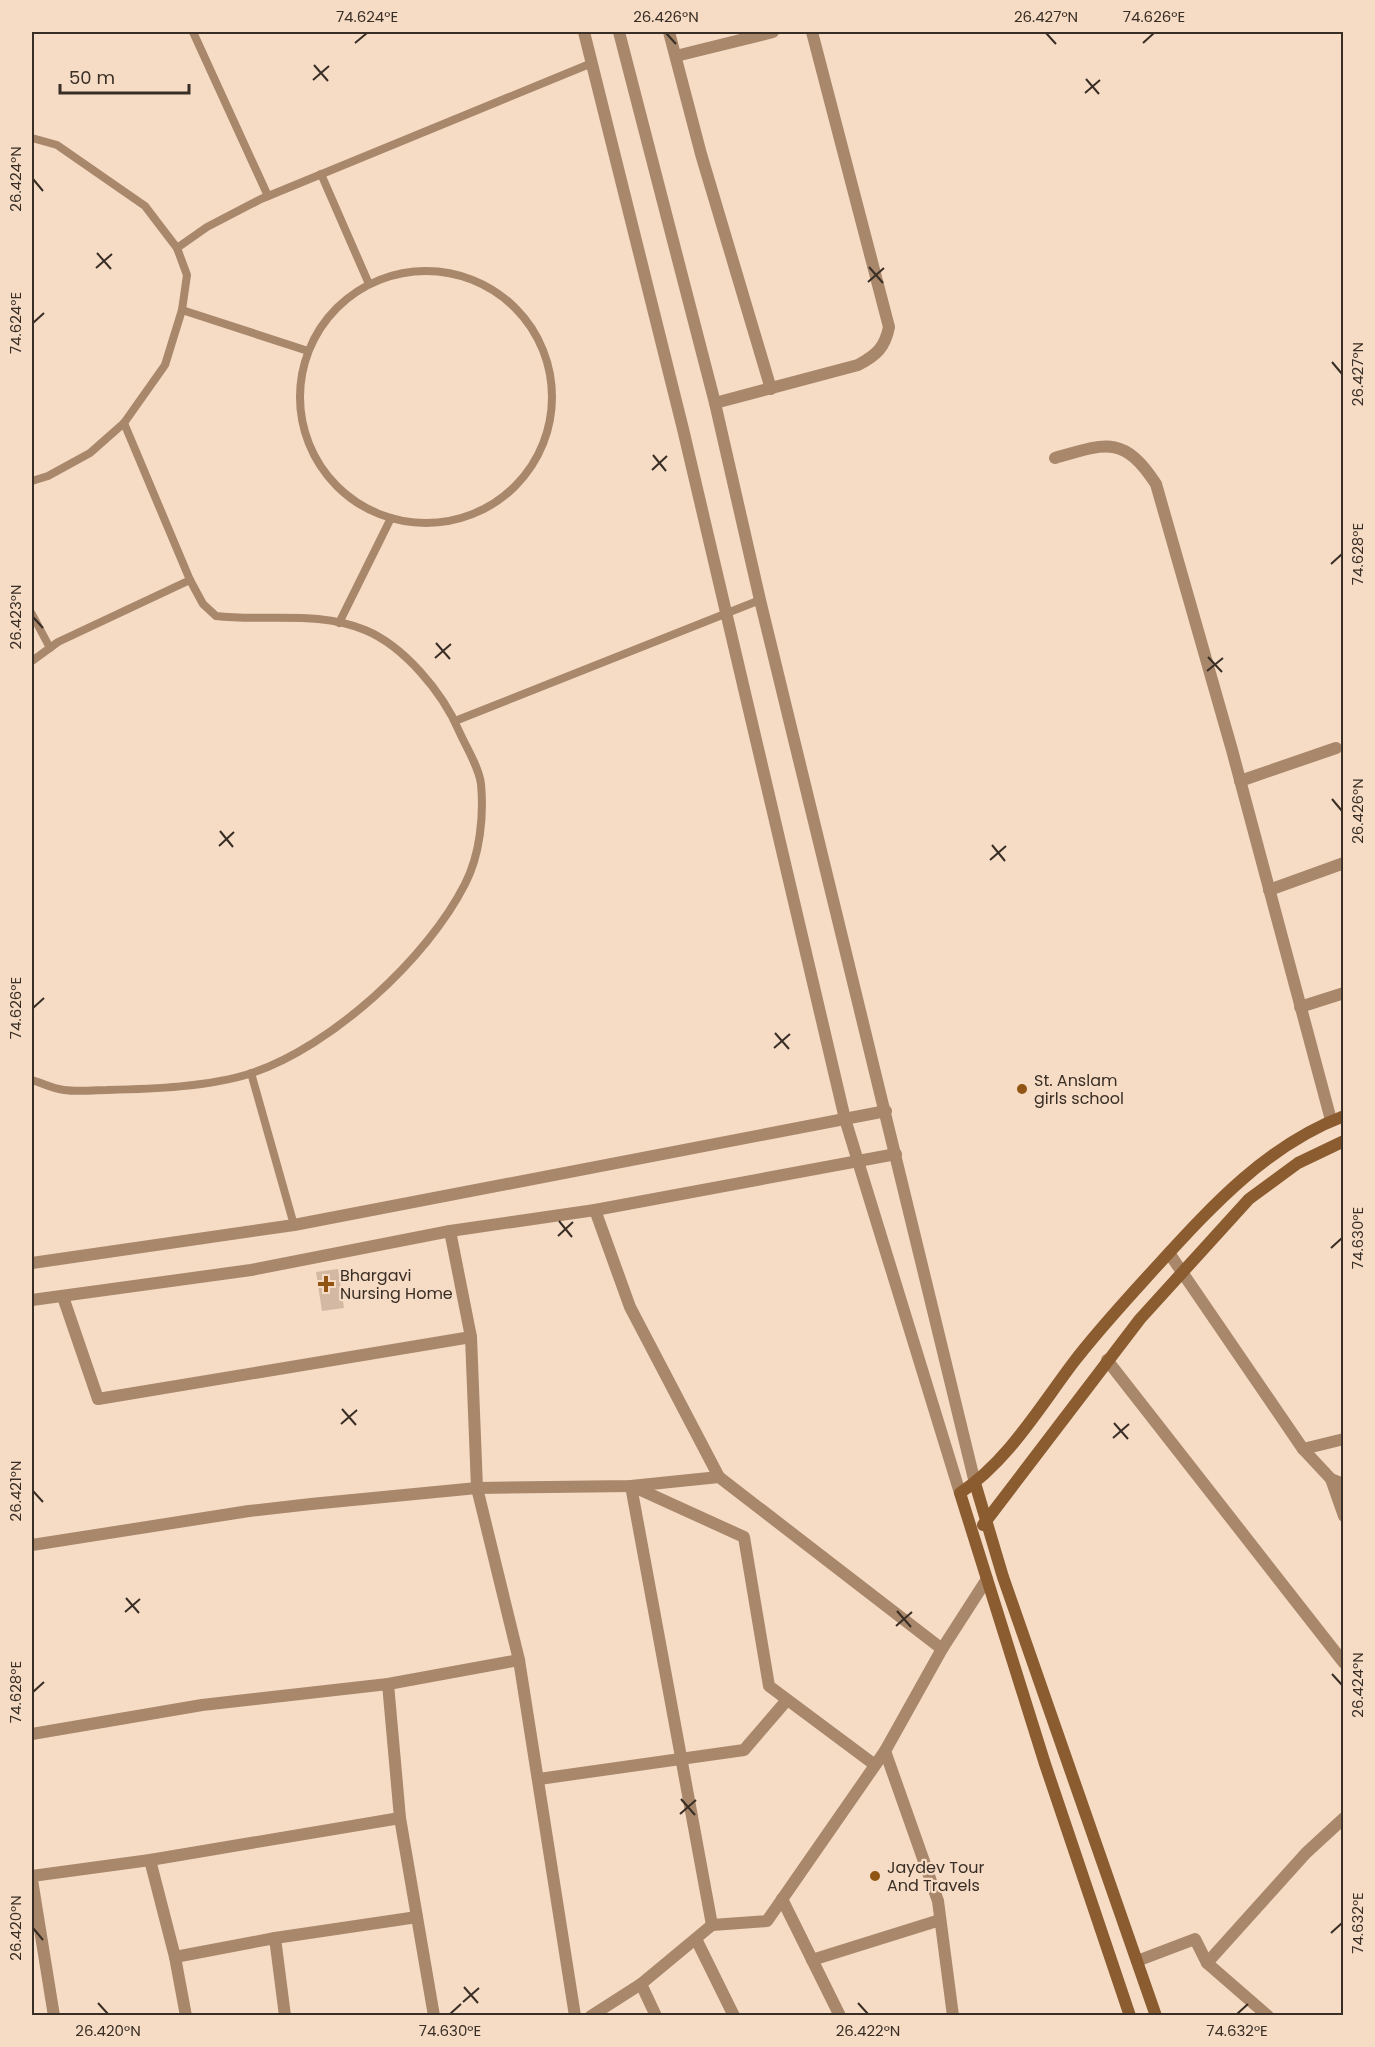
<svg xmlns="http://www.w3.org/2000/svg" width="1375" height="2047" viewBox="0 0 1375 2047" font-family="Poppins,sans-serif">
	<rect width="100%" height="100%" fill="#f6dbc5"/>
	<polygon fill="#d3b9a4" points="338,1269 344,1308 322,1311 316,1272"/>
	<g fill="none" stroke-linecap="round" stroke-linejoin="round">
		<g stroke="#a8876b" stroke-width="8">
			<polyline points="193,32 268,196"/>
			<polyline points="32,138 57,145 145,206 177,248"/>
			<polyline points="321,174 369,284"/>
			<circle cx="426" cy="397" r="126"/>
			<polyline points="182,310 308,351"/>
			<polyline points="32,481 48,476 90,453 124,423 165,365 182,310 187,275 177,248 207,227 261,199 592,63"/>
			<polyline points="32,614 50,648"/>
			<polyline points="339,623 391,518"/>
			<polyline points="32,661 58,642 190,580"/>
			<polyline points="455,721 760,600"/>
			<polyline points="251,1073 294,1225"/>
			<path d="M32,1080c10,3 21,9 32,10 14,2 29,0 43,0 44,-1 103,-3 145,-17 80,-27 175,-114 213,-189 15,-29 19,-68 16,-100 -2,-17 -15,-37 -22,-53 -16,-38 -55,-85 -94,-101 -48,-20 -99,-8 -149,-14l-13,-12 -13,-24 -66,-157"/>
		</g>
		<g stroke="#a8876b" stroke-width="12">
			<polyline points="584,32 683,429 845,1119 960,1493"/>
			<polyline points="619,32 715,403 760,600 975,1483"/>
			<polyline points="669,32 701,154 771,389"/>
			<polyline points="676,56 773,32"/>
			<path d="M715,403l143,-38c19,-10 27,-18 31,-38l-77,-295"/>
			<path d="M1055,458c51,-15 69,-23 101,26l76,266 99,370"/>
			<polyline points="1240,781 1336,748"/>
			<polyline points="1269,890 1344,863"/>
			<polyline points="1300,1007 1344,993"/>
			<polyline points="595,1210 630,1307 719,1477 942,1649"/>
			<polyline points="450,1231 471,1337 477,1488 519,1660 575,2016"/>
			<polyline points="1169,1253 1303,1449 1331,1479 1344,1484"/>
			<polyline points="32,1263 294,1225 886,1111"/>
			<polyline points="63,1297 98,1399 471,1337"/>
			<polyline points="32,1300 251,1270 450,1231 595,1210 896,1154"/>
			<polyline points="1107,1360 1344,1663"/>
			<polyline points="1303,1449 1344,1439"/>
			<polyline points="1331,1479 1344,1516"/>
			<polyline points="631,1486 712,1925"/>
			<polyline points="632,1486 744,1537 769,1686 875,1765"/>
			<polyline points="32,1545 249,1511 311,1504 477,1488 631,1486 719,1477"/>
			<polyline points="388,1684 400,1818 434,2016"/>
			<polyline points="32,1734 202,1705 388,1684 519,1660"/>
			<polyline points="885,1751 938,1901 953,2016"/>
			<polyline points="539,1779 744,1750 787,1700"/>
			<polyline points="150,1860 175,1957 186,2016"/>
			<polyline points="32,1876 150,1860 400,1818"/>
			<polyline points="32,1880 54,2016"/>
			<polyline points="782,1899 840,2016"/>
			<polyline points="275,1938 285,2016"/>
			<polyline points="697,1941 734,2016"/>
			<polyline points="175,1957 275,1938 417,1917"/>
			<polyline points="812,1960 940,1920"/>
			<polyline points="1137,1961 1195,1939 1207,1963"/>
			<polyline points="641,1984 656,2016"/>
			<polyline points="591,2016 641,1984 712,1925 767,1921 885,1751 942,1649 987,1579"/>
			<polyline points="1268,2016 1207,1963 1306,1853 1344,1818"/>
		</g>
		<g stroke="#8b5c2f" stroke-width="12">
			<polyline points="975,1483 1003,1577 1156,2016"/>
			<polyline points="983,1525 1140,1319 1249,1199 1298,1163 1344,1141"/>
			<path d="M1130,2016l-85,-252 -85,-271c48,-32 79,-85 113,-130 26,-34 55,-65 84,-97 54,-59 110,-121 187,-150"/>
		</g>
	</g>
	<path fill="none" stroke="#382e25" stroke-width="2" d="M666,33l10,11M1046,33l10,11M355,43l12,-10M1143,43l11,-10M314,65l14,16M1086,79l13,15M313,80l16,-14M1085,93l15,-13M33,179l10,12M97,253l14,16M869,267l14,16M96,268l16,-14M868,282l16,-14M33,323l11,-10M1332,362l10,12M653,455l13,16M652,470l15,-14M1331,564l11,-10M33,617l10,11M436,643l14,16M1208,657l14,15M435,658l16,-14M1207,671l16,-13M1332,799l10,12M220,831l13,16M992,845l13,16M219,846l15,-14M990,860l16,-14M33,1008l11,-10M775,1033l14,16M774,1048l16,-14M559,1221l13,16M558,1236l15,-14M1331,1248l11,-10M342,1409l14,16M1114,1423l14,16M341,1424l16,-14M1113,1438l16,-14M33,1491l10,11M126,1598l13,15M897,1611l14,16M125,1612l15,-13M896,1626l16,-14M1332,1674l10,11M33,1692l11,-10M681,1799l14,16M680,1814l16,-14M33,1928l10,12M1331,1933l11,-10M464,1987l14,16M463,2002l16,-14M98,2003l10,11M858,2003l10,11M450,2014l11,-10M1237,2014l11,-10"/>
	<g fill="#905513" stroke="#f6dbc5" stroke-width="2">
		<circle cx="1022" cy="1089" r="6"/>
		<path d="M323 1275h6v6h6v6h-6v6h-6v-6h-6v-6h6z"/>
		<circle cx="875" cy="1876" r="6"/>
	</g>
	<g text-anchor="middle" stroke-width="4.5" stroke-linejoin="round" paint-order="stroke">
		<g font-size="16" fill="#382e25" stroke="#f6dbc5" text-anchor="start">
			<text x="1034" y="1086">St. Anslam<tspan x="1034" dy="18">girls school</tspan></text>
			<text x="340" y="1281">Bhargavi<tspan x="340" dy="18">Nursing Home</tspan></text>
			<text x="887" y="1873">Jaydev Tour<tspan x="887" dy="18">And Travels</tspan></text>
		</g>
	</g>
	<rect width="1375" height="2047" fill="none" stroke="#f6dbc5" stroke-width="66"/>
	<path d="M60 84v9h129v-9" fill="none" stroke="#382e25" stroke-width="3"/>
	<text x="69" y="84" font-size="18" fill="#382e25" stroke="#f6dbc5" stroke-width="4.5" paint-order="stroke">50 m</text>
	<rect x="33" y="33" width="1309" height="1981" fill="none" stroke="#382e25" stroke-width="2"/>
	<g font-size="15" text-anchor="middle" fill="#382e25">
		<text x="367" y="22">74.624°E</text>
		<text x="666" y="22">26.426°N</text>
		<text x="1046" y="22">26.427°N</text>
		<text x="1154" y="22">74.626°E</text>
		<text transform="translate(16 179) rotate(-90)" y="5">26.424°N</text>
		<text transform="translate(16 323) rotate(-90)" y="5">74.624°E</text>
		<text transform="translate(1358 374) rotate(-90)" y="5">26.427°N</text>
		<text transform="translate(1358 554) rotate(-90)" y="5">74.628°E</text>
		<text transform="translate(16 617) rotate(-90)" y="5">26.423°N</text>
		<text transform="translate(1358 811) rotate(-90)" y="5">26.426°N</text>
		<text transform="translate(16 1008) rotate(-90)" y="5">74.626°E</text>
		<text transform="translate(1358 1238) rotate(-90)" y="5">74.630°E</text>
		<text transform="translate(16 1491) rotate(-90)" y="5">26.421°N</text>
		<text transform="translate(1358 1685) rotate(-90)" y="5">26.424°N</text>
		<text transform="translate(16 1692) rotate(-90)" y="5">74.628°E</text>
		<text transform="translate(1358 1923) rotate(-90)" y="5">74.632°E</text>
		<text transform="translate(16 1928) rotate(-90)" y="5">26.420°N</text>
		<text x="108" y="2036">26.420°N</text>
		<text x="450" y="2036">74.630°E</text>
		<text x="868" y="2036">26.422°N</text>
		<text x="1237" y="2036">74.632°E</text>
	</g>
</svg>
